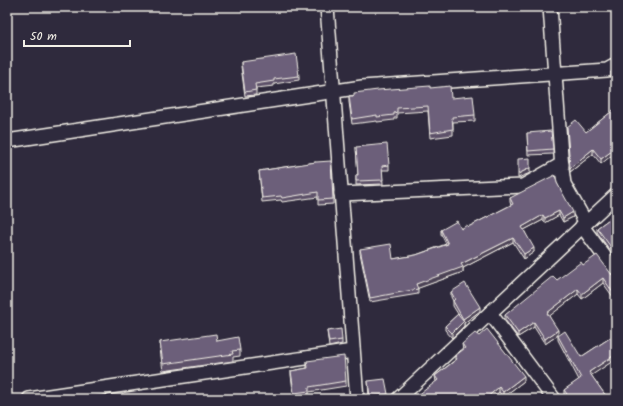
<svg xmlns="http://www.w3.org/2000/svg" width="623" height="406" viewBox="0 0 623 406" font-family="Kalam,sans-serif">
	<rect width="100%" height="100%" fill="#2f2a3d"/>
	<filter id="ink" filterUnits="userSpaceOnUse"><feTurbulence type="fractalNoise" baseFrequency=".025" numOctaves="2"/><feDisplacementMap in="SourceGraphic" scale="8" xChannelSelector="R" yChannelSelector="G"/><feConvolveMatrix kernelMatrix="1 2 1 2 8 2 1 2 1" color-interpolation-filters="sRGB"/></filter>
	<g filter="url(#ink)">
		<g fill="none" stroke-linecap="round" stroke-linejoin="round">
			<defs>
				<g id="street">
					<polyline points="327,7 357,399"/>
					<polyline points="550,7 562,169 564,184 586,223"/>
					<polyline points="7,141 362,87 607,70 616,65"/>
					<polyline points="341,194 523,186 562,164"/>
					<polyline points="582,226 616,272"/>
					<polyline points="490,313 554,399"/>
					<polyline points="29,399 353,351"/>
					<polyline points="398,399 616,195"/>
				</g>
			</defs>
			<use href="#street" stroke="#f4f1e8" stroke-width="16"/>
			<use href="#street" stroke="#2f2a3d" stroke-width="13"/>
		</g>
		<g fill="#5d5169" stroke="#f4f1e8">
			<polygon points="241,62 299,76 299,80 274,84 274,86 256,88 256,95 245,96 241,66"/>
			<polygon points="616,69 616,86 611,77 611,72"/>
			<polygon points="430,88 451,98 475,115 475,121 453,122 453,135 430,138 428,111 397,113 397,118 394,118 394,120 377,122 377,121 352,124 349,102 349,96"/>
			<polygon points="616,108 601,164 593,154 570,172 567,127 586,132"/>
			<polygon points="527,133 553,149 553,154 528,155"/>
			<polygon points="356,147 389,165 389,170 382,170 383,184 356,185 356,175 358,175"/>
			<polygon points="316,162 333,199 333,204 318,205 318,197 282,202 281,200 262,202 259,171"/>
			<polygon points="557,183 573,217 563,222 559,215 545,223 543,220 524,230 534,252 524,259 513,242 463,268 463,272 418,288 418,294 370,302 360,253 360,249 393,259 416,255 446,244 441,234 441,230 461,229 468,227 511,205 510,202 510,198"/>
			<polygon points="616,214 616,259 597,232 597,228"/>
			<polygon points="583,265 616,275 616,301 603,283 582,299 578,294 549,316 558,335 545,344 534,327 518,337 505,320 505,315 557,280"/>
			<polygon points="451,292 480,311 464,323 464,326 452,338 445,330 445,326 458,314 453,306 453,301 451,297"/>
			<polygon points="327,331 342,340 342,344 329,347"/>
			<polygon points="616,334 616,359 591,375 608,399 561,399 561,398 564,395 564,390 579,380 558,340 558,336 581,357"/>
			<polygon points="217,341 240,350 240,356 233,357 233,361 163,371 160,349 160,342"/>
			<polygon points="462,344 524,381 503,397 499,392 436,382 435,376 455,360 455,356 463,350"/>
			<polygon points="307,361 346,381 346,386 309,392 309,396 294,398 291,375 291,371 307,368"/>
			<polygon points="368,381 388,394 388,399 369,399"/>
		</g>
		<g fill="#4c4255" stroke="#f4f1e8">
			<polygon points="616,148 616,152 601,164 601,159"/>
			<polygon points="593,149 593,154 570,172 570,168"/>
			<polygon points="530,168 530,173 518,178 518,174"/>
			<polygon points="559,211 559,215 545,223 545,218"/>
			<polygon points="573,212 573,217 563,222 563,218"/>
			<polygon points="543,215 543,220 522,231 522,227"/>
			<polygon points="513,238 513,242 463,268 463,272 416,289 416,284 461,264"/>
			<polygon points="534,248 534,252 524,259 524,254"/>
			<polygon points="603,278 603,283 582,299 582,294"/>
			<polygon points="578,289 578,294 547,318 547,313"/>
			<polygon points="480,307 480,311 464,323 464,326 452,338 452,333 463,322 463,319"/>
			<polygon points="534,322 534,327 518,337 518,333"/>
			<polygon points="558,330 558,335 545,344 545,339"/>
			<polygon points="616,354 616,359 589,377 589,372"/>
			<polygon points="524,376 524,381 503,397 503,392"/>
			<polygon points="499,387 499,392 491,399 485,399"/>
		</g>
		<g fill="#6c5e7a" stroke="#f4f1e8">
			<polygon points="296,54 299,76 274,79 274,81 255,84 256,90 245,92 241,62"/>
			<polygon points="616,69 616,82 611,72"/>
			<polygon points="430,86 430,88 450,86 451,98 473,96 475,115 452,117 453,129 430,133 428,106 397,108 397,112 394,113 394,115 377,117 377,115 352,119 349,96 354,96 354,93 378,90"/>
			<polygon points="616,108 616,148 601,159 593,149 570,168 567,127 576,120 586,132"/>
			<polygon points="551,131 553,149 528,151 527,133"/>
			<polygon points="387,144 389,165 382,166 383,180 356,181 356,175 358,175 356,147"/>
			<polygon points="530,158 530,168 518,174 518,159"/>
			<polygon points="331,161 333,199 318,200 318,192 282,198 281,196 262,198 259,171 316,162"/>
			<polygon points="555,175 557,183 573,212 563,218 559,211 545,218 543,215 522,227 534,248 524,254 513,238 461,264 463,267 416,284 418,289 370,298 360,249 391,244 393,259 416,255 448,244 441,230 457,221 461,229 467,225 468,227 513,204 510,198"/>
			<polygon points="616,214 616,254 597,228"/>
			<polygon points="597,255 612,275 616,275 616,297 603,278 582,294 578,289 547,313 558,330 545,339 534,322 518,333 505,315 553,276 557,280 581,262 583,265"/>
			<polygon points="465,283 480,307 463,319 453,301 455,299 451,292"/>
			<polygon points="458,314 464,321 452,333 445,326"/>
			<polygon points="341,329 342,340 329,342 327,331"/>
			<polygon points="487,329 524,376 503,392 499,387 485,399 413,399 438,380 435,376 457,359 455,356 465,348 462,344 475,333 479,336"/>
			<polygon points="565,331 581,357 616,334 616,354 589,372 608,399 563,399 561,398 567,394 564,390 581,378 558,336"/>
			<polygon points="216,334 217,341 238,337 240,350 232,351 233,354 163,364 160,342"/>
			<polygon points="344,356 346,381 309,387 309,391 294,393 291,371 308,368 307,361"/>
			<polygon points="385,379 388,394 370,397 368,381"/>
		</g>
	</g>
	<rect width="623" height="406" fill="none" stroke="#2f2a3d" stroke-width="24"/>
	<rect x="12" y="12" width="599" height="382" fill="none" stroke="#f4f1e8" stroke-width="1.5" filter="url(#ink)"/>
	<path d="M24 40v6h106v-6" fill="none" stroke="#f4f1e8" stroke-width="2"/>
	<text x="30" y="40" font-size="12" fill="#f4f1e8" stroke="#2f2a3d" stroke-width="3" paint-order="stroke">50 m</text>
</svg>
